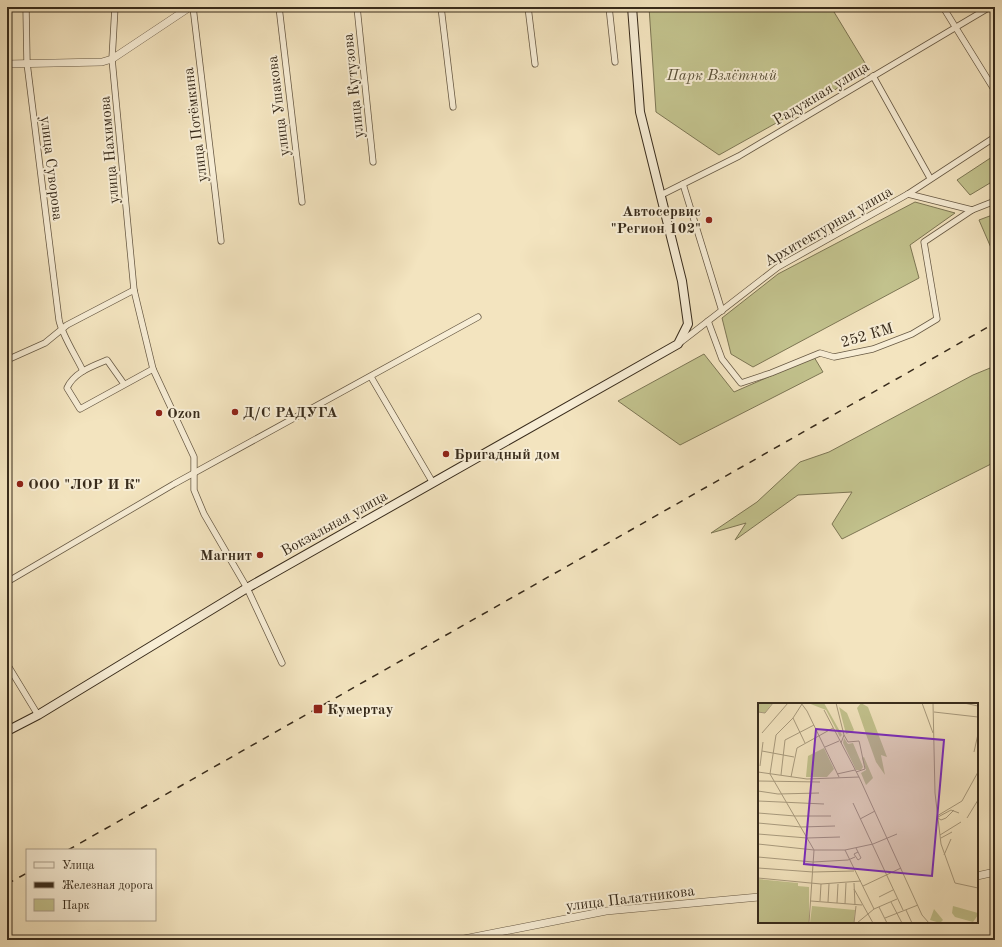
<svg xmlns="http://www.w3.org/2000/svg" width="1002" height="947" viewBox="0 0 1002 947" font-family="'Old Standard TT',serif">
	<rect width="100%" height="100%" fill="#f3e4bf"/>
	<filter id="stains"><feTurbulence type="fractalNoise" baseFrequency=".005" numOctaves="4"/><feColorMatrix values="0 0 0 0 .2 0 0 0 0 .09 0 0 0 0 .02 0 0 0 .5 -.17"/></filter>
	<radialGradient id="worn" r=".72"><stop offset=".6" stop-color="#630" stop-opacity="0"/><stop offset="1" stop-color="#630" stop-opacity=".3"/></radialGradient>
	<g fill="#c2c28d" stroke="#7d7654">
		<polygon points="649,7 831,7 868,68 830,93 719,155 656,112"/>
		<polygon points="995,155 995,180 970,195 957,180"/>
		<polygon points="915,202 955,213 910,245 919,278 753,367 731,354 722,318 778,274"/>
		<polygon points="995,214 995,257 979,220"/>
		<polygon points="704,354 734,392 814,357 823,372 680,445 618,401"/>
		<polygon points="995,366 995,462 842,539 832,524 852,492 798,495 735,540 746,523 711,533 757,502 800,462 829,452 973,375"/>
	</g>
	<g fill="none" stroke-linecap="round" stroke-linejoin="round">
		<defs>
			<g id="minor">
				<path d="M26,7l1,56 32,257c3,15 17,36 24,51"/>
				<polyline points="115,7 112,59 134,290 153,369 194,457 194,490 204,514 247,588 282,663"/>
				<polyline points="193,7 221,241"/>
				<polyline points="279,7 302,202"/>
				<polyline points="357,7 373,162"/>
				<polyline points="441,7 453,107"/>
				<polyline points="528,7 535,64"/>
				<polyline points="609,7 615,62"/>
				<polyline points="943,7 995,91"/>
				<polyline points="873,76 930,178"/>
				<polyline points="683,184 722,311"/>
				<polyline points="908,194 972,210 995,201"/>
				<polyline points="661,195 739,156 990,7"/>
				<polyline points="708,321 722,359 741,383 771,373 820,353 834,357 873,349 912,334 937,319 924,242 972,210"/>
				<polyline points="681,342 778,267 908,194 995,137"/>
				<polyline points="7,360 45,343 67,325 134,290"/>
				<polyline points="371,377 433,483"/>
				<path d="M124,384l-17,-24c-14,6 -33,12 -40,28l13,21 73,-40"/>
				<polyline points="7,582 174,484 478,317"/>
				<polyline points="7,664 38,715"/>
			</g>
			<g id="tertiary">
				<polyline points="7,64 102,62 112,59 190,7"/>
				<polyline points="977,876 995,872"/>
				<polyline points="459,940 606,911 759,897"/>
			</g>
			<polyline id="secondary" points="7,731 38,715 247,588 678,344 688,324 682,281 640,112 632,7"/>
		</defs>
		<use href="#minor" stroke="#675944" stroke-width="7"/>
		<use href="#tertiary" stroke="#675944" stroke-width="8"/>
		<use href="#secondary" stroke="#382b1b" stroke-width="10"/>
		<use href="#minor" stroke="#f7edd5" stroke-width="5.5"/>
		<use href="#tertiary" stroke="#f7edd5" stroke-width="7"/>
		<use href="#secondary" stroke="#f7edd5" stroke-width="8"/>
		<g stroke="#382b1b" stroke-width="1.5" stroke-dasharray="7 7" stroke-linecap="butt">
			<polyline points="68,850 995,323"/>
			<polyline points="7,884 27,873"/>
		</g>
	</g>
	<g fill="#8f2418" stroke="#f7edd5" stroke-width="1.5">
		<circle cx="709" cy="220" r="4"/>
		<circle cx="235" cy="412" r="4"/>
		<circle cx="159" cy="413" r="4"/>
		<circle cx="446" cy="454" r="4"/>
		<circle cx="20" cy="484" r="4"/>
		<circle cx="260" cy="555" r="4"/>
		<rect x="313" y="704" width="10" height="10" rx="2"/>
	</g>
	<g text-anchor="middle" stroke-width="4" stroke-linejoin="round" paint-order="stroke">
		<g font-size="15" font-style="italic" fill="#5a5138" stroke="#f7edd5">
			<text x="722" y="80">Парк Взлётный</text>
		</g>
		<g font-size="15" fill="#382b1b" stroke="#f7edd5">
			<text transform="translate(353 86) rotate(-96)" y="5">улица Кутузова</text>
			<text transform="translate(821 93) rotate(-31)" y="5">Радужная улица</text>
			<text transform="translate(278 106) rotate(-97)" y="5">улица Ушакова</text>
			<text transform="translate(195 125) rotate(-97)" y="5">улица Потёмкина</text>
			<text transform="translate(109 150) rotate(-95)" y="5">улица Нахимова</text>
			<text transform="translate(52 168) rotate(83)" y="5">улица Суворова</text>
			<text transform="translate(828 226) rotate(-30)" y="5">Архитектурная улица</text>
			<text transform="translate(867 335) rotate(-16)" y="5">252 КМ</text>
			<text transform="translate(334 523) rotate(-29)" y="5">Вокзальная улица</text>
			<text transform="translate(630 898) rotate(-7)" y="5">улица Палатникова</text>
		</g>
		<g font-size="15" font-weight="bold" fill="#382b1b" stroke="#f7edd5" text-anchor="start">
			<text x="701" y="216" text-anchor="end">Автосервис<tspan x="701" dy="17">"Регион 102"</tspan></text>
			<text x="243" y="417">Д/С РАДУГА</text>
			<text x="167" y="418">Ozon</text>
			<text x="454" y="459">Бригадный дом</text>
			<text x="28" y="489">ООО "ЛОР И К"</text>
			<text x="252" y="560" text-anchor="end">Магнит</text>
			<text x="327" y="714">Кумертау</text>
		</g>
	</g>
	<g transform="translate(758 703)">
		<rect width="220" height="220" fill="#f3e4bf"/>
		<path d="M0,0h14l-7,10 -7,-1zM50,0h16l18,32 -2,2 -14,-27zM103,0l7,4 19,50 -6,-2 4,20 -9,-13 -9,-25 -10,-29zM81,4l8,6 7,17 -2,2 -6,2zM86,35l4,6 5,-1 10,24 -2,3h-5l-13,-27zM66,45l10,21 -7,8h-21l2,-21zM106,54l9,21 -7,7 -5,-12 5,-3 -4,-12zM0,176l40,4v3l11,1v36h-51zM54,203l43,4 -1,13h-44zM195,203l25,7v2l-5,7 -18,-5 -3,-4zM176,206l9,11 -3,3 -10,-3z" fill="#c2c28d"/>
		<path fill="none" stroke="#a89a7d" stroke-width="1" d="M43,0l6,8 32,66M78,0l8,32 -3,8M164,0l11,30M175,0l2,90 6,51 14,39 23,5M206,0l14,3M66,7l35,67M0,9l7,1 8,-10M176,9l44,5M35,15l12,25M4,30l26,-30M86,32l4,7 11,-1 1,4 5,24 -9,3M67,44l14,-6M4,48l32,6M216,49l4,-18M2,63l3,-24M0,69l49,7 52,-2 63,138 7,8M12,71l44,76 -5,73M12,71l6,-39 17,-17 9,-14M79,71l18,-4M23,72l4,-35 29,-15M33,74l6,-29 36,-20M0,78l62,1M0,88l20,3 41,-1M0,98l66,3M95,100l50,107M0,110l37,3h36M179,113l25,-15 16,-29M180,114l13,-7 8,3M180,115l3,2 5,-2 8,-8M209,115l11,-18M102,116l15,-8M0,120l43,4 34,-1M0,131l49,4 33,-1M182,132l21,-13M183,135l11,-6M0,141l56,6h31l28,-6 24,-10M98,145l5,10 -3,2 -4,-6 4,-2M87,147l29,59M186,152l7,-16M0,154l55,5 35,-2 7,-3M0,165l55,4 41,-1M0,175l63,6 40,-3M96,180l1,22M105,183l38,-18M96,186l19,34M121,194l14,-7M53,198l51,4M62,198l1,-17M70,199l1,-18M133,199l11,21M79,200l1,-19M87,201l1,-21M121,204l8,16M148,207l6,13M127,215l33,-13M96,220l2,-17M99,220l17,-14 23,-10"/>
		<path fill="#7b2cbf" fill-opacity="0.15" stroke="#7b2cbf" stroke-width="2" d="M58,26l128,11 -12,136 -128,-12z"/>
		<rect width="220" height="220" fill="none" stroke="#382b1b" stroke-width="2"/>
	</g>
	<rect width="1002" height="947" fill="none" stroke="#f3e4bf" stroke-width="24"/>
	<rect x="8" y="8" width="986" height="931" fill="none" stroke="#382b1b" stroke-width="2"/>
	<rect x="12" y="12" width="978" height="923" fill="none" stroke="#382b1b"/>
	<rect x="26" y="849" width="130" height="72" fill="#f7edd5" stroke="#ab9f8b"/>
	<rect x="34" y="862" width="20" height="6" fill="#f7edd5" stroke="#ab9f8b"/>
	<text x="62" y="869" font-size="12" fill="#382b1b">Улица</text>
	<rect x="34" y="882" width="20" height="6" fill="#382b1b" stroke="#ab9f8b"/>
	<text x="62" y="889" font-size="12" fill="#382b1b">Железная дорога</text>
	<rect x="34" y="899" width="20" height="12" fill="#c2c28d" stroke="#ab9f8b"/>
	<text x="62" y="909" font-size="12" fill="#382b1b">Парк</text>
	<rect width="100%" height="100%" filter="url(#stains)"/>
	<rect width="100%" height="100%" fill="url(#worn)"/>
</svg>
